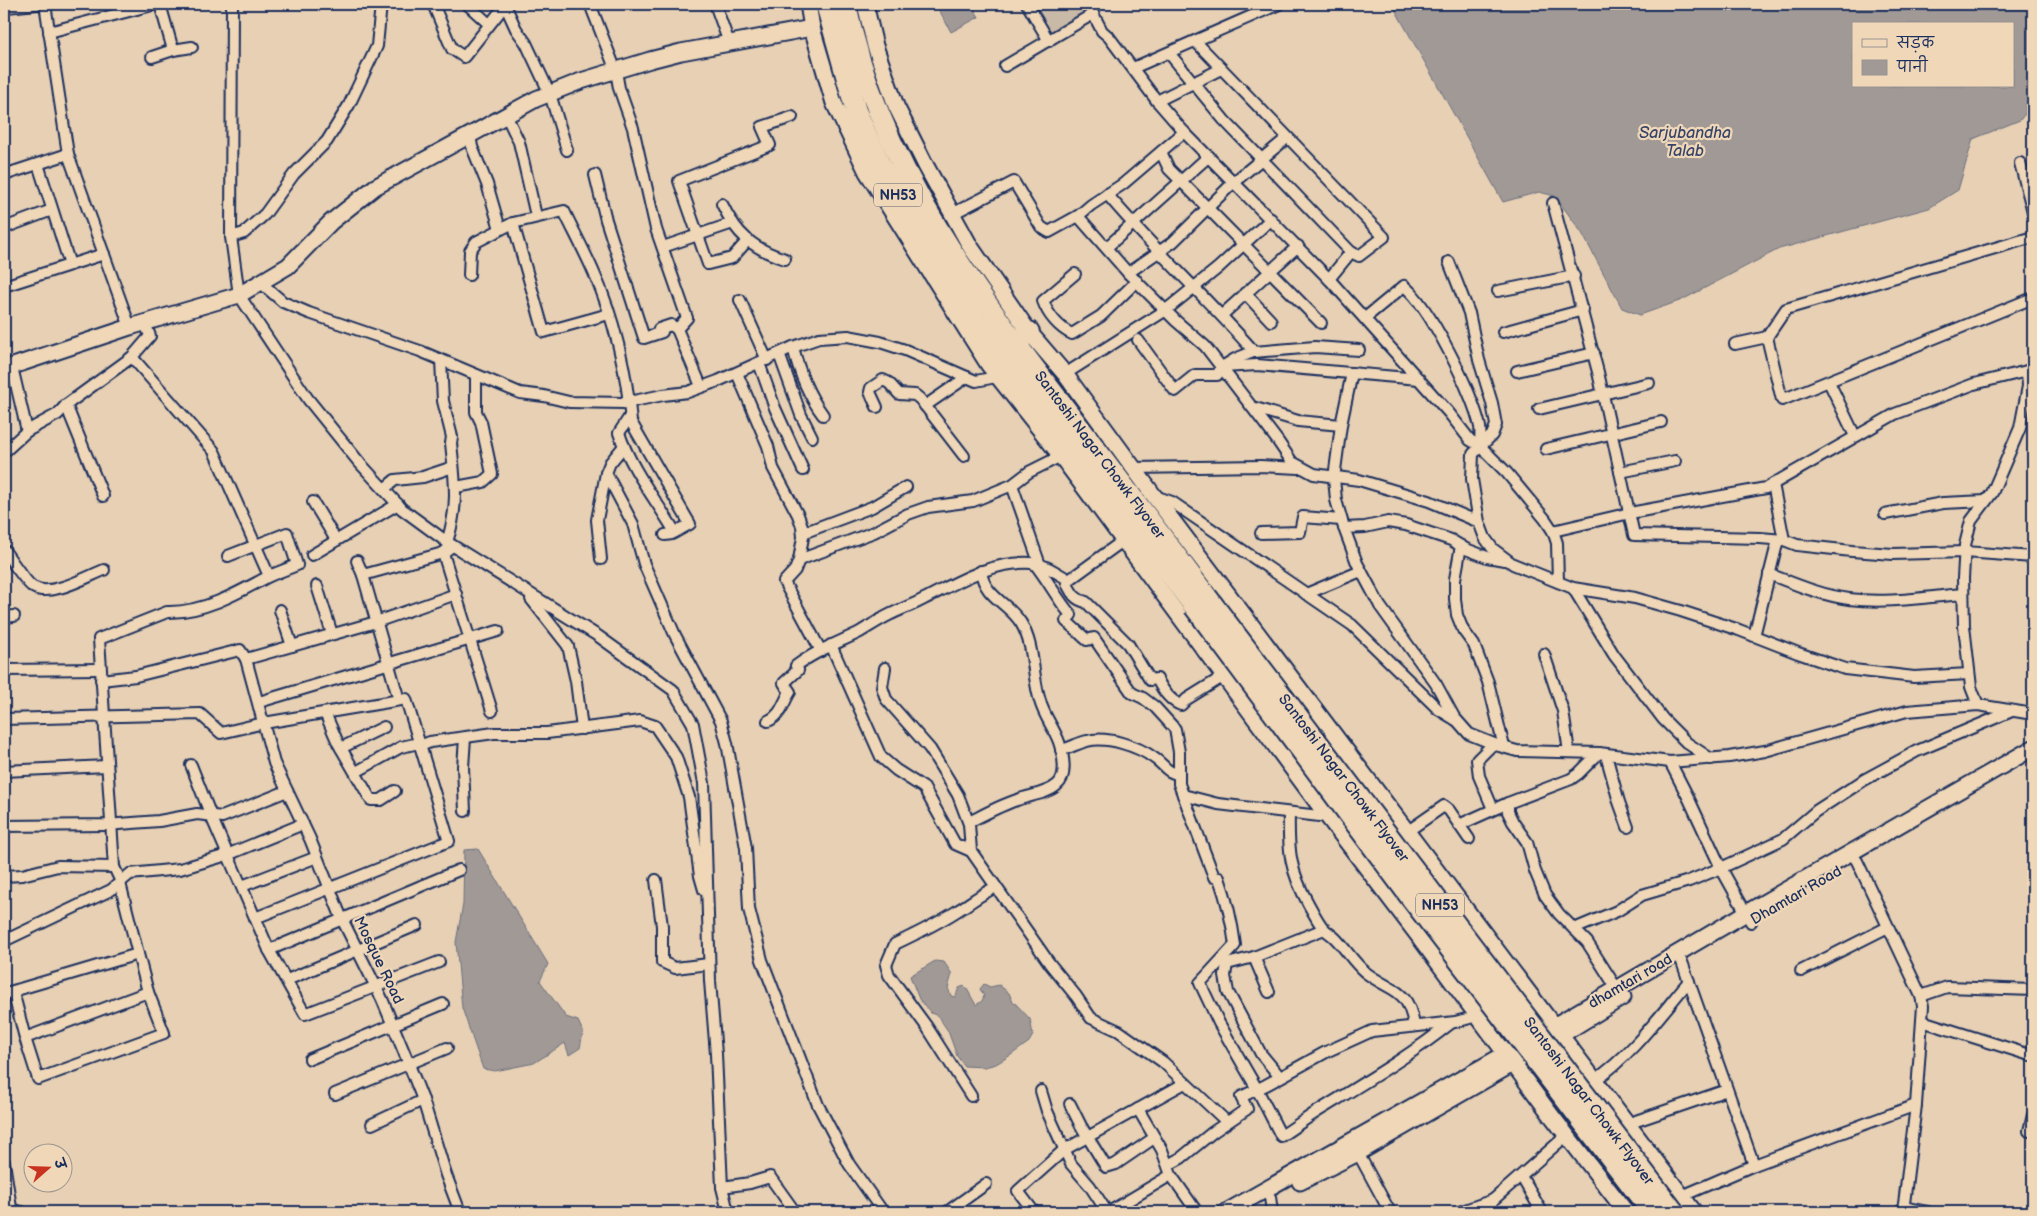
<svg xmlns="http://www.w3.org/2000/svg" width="2037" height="1216" viewBox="0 0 2037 1216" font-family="'Balsamiq Sans','Playpen Sans Deva',sans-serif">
	<rect width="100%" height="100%" fill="#e7d0b3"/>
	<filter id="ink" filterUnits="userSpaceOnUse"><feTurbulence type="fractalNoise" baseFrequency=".02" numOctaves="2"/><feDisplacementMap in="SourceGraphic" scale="10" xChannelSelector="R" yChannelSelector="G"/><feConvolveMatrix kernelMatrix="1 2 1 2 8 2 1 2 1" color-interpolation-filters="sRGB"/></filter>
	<g filter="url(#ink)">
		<polygon fill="#c9b9a7" stroke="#727482" points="1031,4 1083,4 1086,10 1084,16 1054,33 1047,32"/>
		<g fill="#a09996" stroke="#6b6f80" fill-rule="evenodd">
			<polygon points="936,4 971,4 979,17 951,32"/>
			<path d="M1392,4h641v100l-13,16 -47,19 -15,51 -29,18 -150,41 -97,51 -42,15 -18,-7 -40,-75 -27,-37 -16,-4 -36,10zM1853,24h160v62h-160z"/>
			<polygon points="478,849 548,964 540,981 566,1017 578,1021 583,1032 580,1048 569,1055 565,1043 534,1063 495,1071 483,1069 462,1008 456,942 463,904 464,850"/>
			<polygon points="935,961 944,962 952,974 948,988 951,996 955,997 959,988 964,986 967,989 976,1005 982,1001 984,996 980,989 984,984 990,987 999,985 1009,993 1012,1000 1030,1019 1033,1035 1029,1042 1011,1055 996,1064 985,1067 964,1066 957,1056 948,1031 938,1016 931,1013 919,999 910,976"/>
		</g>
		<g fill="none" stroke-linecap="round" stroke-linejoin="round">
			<defs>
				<g id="street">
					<polyline points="45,4 68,154 130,327"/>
					<polyline points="160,4 173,50 192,47"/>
					<polyline points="232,4 231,237 239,295 308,399 358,461 402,509 447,542 598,636 673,690 693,724 704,783 710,981 716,1054 722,1187 728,1212"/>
					<polyline points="433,4 452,49 464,57 506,4"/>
					<polyline points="467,4 489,24"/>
					<polyline points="590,4 616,71 619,88 633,128 656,229 687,318 677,329 701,386"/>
					<polyline points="715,4 729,43"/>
					<polyline points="1027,4 1049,41"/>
					<polyline points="1088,4 1102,31 1109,37 1157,101 1184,132 1329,279 1449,413 1470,440 1480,446 1507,473 1545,519 1553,531 1557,543 1558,582"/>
					<polyline points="505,5 516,29 526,43 550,94 567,150"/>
					<polyline points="7,7 37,4"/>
					<polyline points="49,32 156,4"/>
					<polyline points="1169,53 1224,120 1351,252 1359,256 1384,237 1196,42"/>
					<polyline points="152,57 173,50"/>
					<polyline points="1005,66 1093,14"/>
					<polyline points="1133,68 1279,4"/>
					<polyline points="1157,101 1221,69"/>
					<polyline points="506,115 519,142 536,216"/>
					<polyline points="470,135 472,147 487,184 500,229"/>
					<polyline points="1161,152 1169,169 1181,181 1321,323"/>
					<polyline points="2020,163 2033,212"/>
					<polyline points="38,164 70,265"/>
					<polyline points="4,175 68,154"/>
					<polyline points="595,175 606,220 644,338 662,332 659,329 671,325 677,329"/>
					<path d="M1107,194c45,54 97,101 143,153l3,5"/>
					<polyline points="1553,203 1598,372 1634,535 1760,538 1784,540 1797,545 1852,551 1893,554 1965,552 2033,557"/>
					<path d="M722,204c14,30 31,45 63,55"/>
					<polyline points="952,214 1014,182 1041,227 1049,232 1078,216 1091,205 1123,184 1184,132"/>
					<polyline points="1078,216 1128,273 1176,321 1205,346 1277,440 1292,462 1314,474 1359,480 1429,501 1479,522"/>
					<path d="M513,223l51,-12c10,21 21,41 30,62 20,44 33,100 37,149l59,102 -18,10 -7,1"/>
					<polyline points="4,228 52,210"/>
					<polyline points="231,237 244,233 265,214 294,174 327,141 349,105 377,46 381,4"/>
					<polyline points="748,240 732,258 708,264 679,181 770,145 762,127 792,117"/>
					<polyline points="663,247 733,223"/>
					<polyline points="1107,247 1209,156"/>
					<polyline points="1449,262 1469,313 1479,360 1492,403 1496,425 1492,435 1473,454 1472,479 1479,522 1485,538 1493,549 1513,564 1573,588 1635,598 1681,611 1739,630 1798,653 1845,669 1914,677 1969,674"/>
					<polyline points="1128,273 1173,242 1234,182 1287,138"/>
					<path d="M1075,274l-32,27c5,14 16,27 29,33l29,-18 36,-35"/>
					<polyline points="469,275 470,251 476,242 513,223 544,332 609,314"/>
					<polyline points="1329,279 1351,252"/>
					<polyline points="261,283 283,302 309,313 420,351 520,393 544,396 569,402 624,403 663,395 688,392 718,381 793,347 819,338 848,336 880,342 905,350 976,381 1001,376"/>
					<polyline points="4,286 104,254"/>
					<polyline points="1498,291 1574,276"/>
					<polyline points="1245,293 1271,321"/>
					<polyline points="740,300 767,360"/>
					<polyline points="1222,315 1298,246"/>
					<path d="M1365,318l39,-32c25,19 70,109 76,141 1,6 0,13 0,19"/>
					<polyline points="1503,332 1583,310"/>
					<polyline points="1767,337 1786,309 2033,237"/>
					<polyline points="1138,340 1175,391 1195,375 1217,375 1222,367 1235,359 1253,352 1315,347 1359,350"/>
					<polyline points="1735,344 1767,337 1782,400 2033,298"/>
					<path d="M793,347c6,25 15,48 30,68"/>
					<polyline points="779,354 801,415 812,437"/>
					<path d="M441,360l2,41 9,36 -1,6c4,38 8,62 -4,99"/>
					<polyline points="759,363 775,408 803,470"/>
					<polyline points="12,367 27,431"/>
					<polyline points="1223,367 1257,365 1419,379"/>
					<polyline points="1517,371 1594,353"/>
					<polyline points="737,373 768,446 773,468 798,515 802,526 803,537 799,560 795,570 784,582 821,651"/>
					<polyline points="1352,373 1341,425 1334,478 1336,500 1344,528 1357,563 1380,606 1436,684 1454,717 1469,734 1499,746 1517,751 1599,753 1670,762 1729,757 1765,751 1907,711 1978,705 2033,714"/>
					<polyline points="1065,374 1166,310 1218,268 1271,219"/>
					<polyline points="1829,382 1855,436"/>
					<polyline points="66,405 103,496"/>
					<polyline points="925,406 967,377"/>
					<polyline points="877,407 870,392 871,388 883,380 889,383 899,394 915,395 920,399 964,456"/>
					<polyline points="1252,407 1298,421 1341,425"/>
					<polyline points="1539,409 1649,383"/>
					<path d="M630,416l-11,17c12,36 37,67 56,99"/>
					<polyline points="624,446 610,463 606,473 633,524 644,564 675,635 721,721 727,743 746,848 749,909 762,960 818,1105 849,1164 883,1212"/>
					<polyline points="1546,449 1661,422"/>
					<polyline points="4,452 27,431 58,414 66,405 132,357 150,336 145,323"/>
					<polyline points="1133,468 1261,466 1299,468"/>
					<polyline points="1620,472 1675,461"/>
					<polyline points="1773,484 1784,540"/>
					<polyline points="1012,485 1040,565"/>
					<polyline points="456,487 483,482 492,474 481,422 476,412 476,375"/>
					<polyline points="384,489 395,480 423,477 453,467"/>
					<polyline points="1155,496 1172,502 1352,625 1438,709 1456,720"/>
					<polyline points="313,502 336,540"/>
					<polyline points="1885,514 1943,503 1986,501"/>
					<polyline points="1344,528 1365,527 1388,522 1406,525 1451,540 1466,549 1487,557 1505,560"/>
					<polyline points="1553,531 1630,513 1766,488 1895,414 1974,384 2027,371 2033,372"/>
					<polyline points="803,533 872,507 906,487"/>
					<polyline points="1261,533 1300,532 1303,517 1341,520"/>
					<polyline points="1461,546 1455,579 1455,599 1457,615 1463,630 1474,645 1488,682 1504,747"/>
					<path d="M4,550c5,7 22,33 29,37 17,11 53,-10 71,-17"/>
					<polyline points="443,553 492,711"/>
					<polyline points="312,555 398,504"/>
					<polyline points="228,556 287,533 297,565 269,576"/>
					<polyline points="601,559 597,520 606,473"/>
					<polyline points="799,560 874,532 908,514 928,507 973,501 1012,485 1029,472 1061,456"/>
					<polyline points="357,561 363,575"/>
					<path d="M1035,564c13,16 22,35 36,51l-5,6 21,19 7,-2 38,55 11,5 12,9 20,22 4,23v32l35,93 5,1c8,22 13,44 16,67l-35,38 19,40 38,66 24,47c14,-9 27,-19 42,-28 44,-27 88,-53 128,-85"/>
					<path d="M1769,574c26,10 51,21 80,25 37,5 77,-2 114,-5"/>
					<path d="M1069,580l-2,4c5,9 8,16 19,18l42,42 22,36 7,-1c5,10 13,22 24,26l6,-6 37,-23"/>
					<polyline points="317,586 332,634"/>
					<polyline points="1573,588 1614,655 1663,719 1687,743 1711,759"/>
					<polyline points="1306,594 1361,571"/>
					<polyline points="531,599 568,646 576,681 582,729"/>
					<polyline points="280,610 292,646"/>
					<polyline points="4,617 14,616"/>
					<polyline points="1754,636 1778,540"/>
					<polyline points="831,645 881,757 896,770 924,788 955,844 971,851 1050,964 1076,996 1091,1018 1119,1031 1163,1062 1227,1122"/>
					<polyline points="1544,654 1563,711 1569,752"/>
					<polyline points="246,659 274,763 310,839 342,919 382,999 404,1052 423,1100 446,1175 460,1212"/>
					<polyline points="885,668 882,687 886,699 930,749 958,795 969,824 971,851"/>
					<polyline points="4,670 100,669"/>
					<polyline points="101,680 136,676 240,650 246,659 376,622 456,594"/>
					<polyline points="399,700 363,575 443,553 452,546"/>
					<polyline points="259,702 498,631"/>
					<polyline points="1978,705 1971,687 1964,626 1963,578 1965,545 1971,521 1992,493 2020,428 2028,386 2027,371"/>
					<polyline points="325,713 338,743 371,800 381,800 395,791"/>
					<polyline points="4,719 200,714 221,733 264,723 406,699 449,841 255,918"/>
					<path d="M768,721c13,-5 15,-18 22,-29l-6,-9 14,-13 -2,-4c19,-15 42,-23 64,-34 10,-6 19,-12 29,-17 12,-6 24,-10 35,-16 34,-17 67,-38 107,-36 14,1 26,10 38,17l55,-40"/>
					<polyline points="420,746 430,742 494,733 547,733 640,721 655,726 676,757 689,797 700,876 704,890"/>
					<polyline points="341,748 384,727"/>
					<path d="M1061,750c9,-2 17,-7 26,-9 20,-5 51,5 67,17 10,6 12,15 25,16"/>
					<polyline points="1606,755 1619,802 1628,827"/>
					<polyline points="1670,762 1688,797 1721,868 1751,922"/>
					<polyline points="191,765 211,816 269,950 305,1014 439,962"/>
					<polyline points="4,771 106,766"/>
					<polyline points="356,772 401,747 419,743"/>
					<polyline points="1183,795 1218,804 1328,817"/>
					<polyline points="1508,803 1508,812 1513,822 1527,842 1535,871 1545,895 1559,914 1587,942 1617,989"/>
					<polyline points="1493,809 1479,776 1477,760 1493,744"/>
					<polyline points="465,811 463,767 465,738"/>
					<path d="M1289,813c-1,39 1,58 20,92 4,7 9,17 14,23 4,4 8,6 12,10 11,11 18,24 30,34 27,21 42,14 49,53"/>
					<path d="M969,822c16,-8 32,-17 48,-22 13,-5 30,-6 40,-15 11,-9 6,-31 2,-43 -5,-14 -15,-26 -19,-41 -8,-25 -5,-55 -19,-78 -12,-20 -37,-26 -40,-52"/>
					<polyline points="1459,825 1508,803 1571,779 1578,774 1599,753"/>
					<polyline points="4,826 106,825 159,821 197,814 222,817 287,791"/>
					<polyline points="1408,831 1444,806 1449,810 1469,839"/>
					<polyline points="1851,853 1857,861 1921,996 1923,1006 1916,1105 1903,1212"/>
					<polyline points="4,876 22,875 58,866 114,867"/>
					<polyline points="656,880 662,926 662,962 675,968 709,964"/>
					<path d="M121,882l-7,-15 -15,-228 68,-27c36,1 71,-19 102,-36l-55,-125 -82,-94"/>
					<polyline points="120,883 138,954"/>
					<polyline points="242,886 317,857"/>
					<polyline points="1574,929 1617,911 1642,895 1689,881 1721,868 1783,839 1816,811 1864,780 1917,751 2012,711"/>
					<polyline points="4,941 111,890 130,874 180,869 227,855 303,824"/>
					<polyline points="269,950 459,870"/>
					<polyline points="1254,957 1269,992"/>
					<polyline points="1682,962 1754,1165"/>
					<polyline points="1801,971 1888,927"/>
					<polyline points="287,980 417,925"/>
					<polyline points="4,994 13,991 138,954 148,992 25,1038 13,991"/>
					<polyline points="1921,996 1947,987 2033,990"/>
					<polyline points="1922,1021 2033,1056"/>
					<polyline points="25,1038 38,1079 164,1033 148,992"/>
					<polyline points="310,1059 443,1004"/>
					<polyline points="1280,1077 1261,1054 1228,992 1225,976 1227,964 1254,957 1324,929"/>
					<path d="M1595,1080c37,-25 65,-65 94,-99"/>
					<polyline points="1041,1091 1047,1111 1071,1164 1090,1186 1107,1212"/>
					<polyline points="335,1094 447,1048"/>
					<path d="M971,1096l-44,-69 -38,-52 -3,-10 9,-21c21,-10 42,-20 62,-33 13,-8 24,-17 39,-24"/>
					<polyline points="1070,1104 1081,1126 1106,1167 1116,1164 1154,1138"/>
					<polyline points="1138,1109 1162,1150 1171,1175 1197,1212"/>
					<polyline points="372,1124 423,1100"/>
					<polyline points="1627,1124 1727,1090"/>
					<polyline points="2029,1131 2033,1115"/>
					<polyline points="1358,1153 1390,1212"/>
					<polyline points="4,1162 11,1208"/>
					<polyline points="1168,1165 1181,1158 1213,1132 1247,1109 1241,1097 1266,1085 1326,1052 1372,1031 1455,1022 1478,1016"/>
					<polyline points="1521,1176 1542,1212"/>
					<polyline points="722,1187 750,1183 770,1177 795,1212"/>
					<polyline points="1682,1196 1754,1165 1916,1105"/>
					<polyline points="1270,1197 1272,1212"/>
					<polyline points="1903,1207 1928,1212"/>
					<polyline points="4,1208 22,1212"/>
					<polyline points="947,1212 986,1184"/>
					<polyline points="1034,1212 1018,1191 1064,1150 1185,1083"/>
					<polyline points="1109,1212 1171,1175"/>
					<polyline points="1459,1212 1493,1200"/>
					<polyline points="1487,1212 1493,1200 1567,1135"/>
				</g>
				<g id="secondary">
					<polyline points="808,4 812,28 834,103 867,172 988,364 1061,456 1328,817 1417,934 1551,1115 1626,1212"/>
					<polyline points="865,4 875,46 896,106 926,166 970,246 1029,332 1065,374 1154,496 1694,1212"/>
					<polyline points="4,369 130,327 239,295 288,266 331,222 375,187 536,99 581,81 650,60 681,52 812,28"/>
					<polyline points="1547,1030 1758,906 2033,748"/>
					<polyline points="1553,1040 1623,997"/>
					<polyline points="1300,1182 1358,1153 1523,1058"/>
					<polyline points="1226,1212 1514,1049"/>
				</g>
				<g id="highway">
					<polyline points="826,4 856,111 880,164 931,253 975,320 1194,606"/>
					<path d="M846,4c31,160 134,294 231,420 44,58 87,115 130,173"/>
					<polyline points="1016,343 1029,332"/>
				</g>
			</defs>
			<use href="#street" stroke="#1b2f5e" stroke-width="14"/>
			<use href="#secondary" stroke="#1b2f5e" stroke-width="19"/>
			<use href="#highway" stroke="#1b2f5e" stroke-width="24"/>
			<use href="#street" stroke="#efd7b7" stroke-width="10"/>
			<use href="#secondary" stroke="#efd7b7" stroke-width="15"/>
			<use href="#highway" stroke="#efd7b7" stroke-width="20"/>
			<defs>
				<g id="highway-bridge">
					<polyline points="1207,597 1674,1212"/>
					<polyline points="1194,606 1412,899 1652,1212"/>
				</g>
			</defs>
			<use href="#highway-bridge" stroke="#1b2f5e" stroke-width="24" stroke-linecap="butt"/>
			<use href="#highway-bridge" stroke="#efd7b7" stroke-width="20"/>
		</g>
	</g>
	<g text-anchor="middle" stroke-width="4.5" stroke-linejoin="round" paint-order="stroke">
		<g fill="#efd7b7" stroke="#5b6179" stroke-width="1">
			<rect x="874" y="183.5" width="48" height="23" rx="4"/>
			<rect x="1416" y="893.5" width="48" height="23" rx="4"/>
		</g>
		<g font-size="14" font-weight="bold" fill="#1b2f5e">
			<text x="898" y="200">NH53</text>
			<text x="1440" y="910">NH53</text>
		</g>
		<g font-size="15" fill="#1b2f5e" stroke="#efd7b7">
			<text transform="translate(1100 455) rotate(53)" y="5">Santoshi Nagar Chowk Flyover</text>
			<text transform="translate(1344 778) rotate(53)" y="5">Santoshi Nagar Chowk Flyover</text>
			<text transform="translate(1796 895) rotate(-30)" y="5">Dhamtari Road</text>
			<text transform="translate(379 960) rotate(64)" y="5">Mosque Road</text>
			<text transform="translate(1630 981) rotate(-30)" y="5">dhamtari road</text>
			<text transform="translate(1589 1101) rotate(53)" y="5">Santoshi Nagar Chowk Flyover</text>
		</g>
		<g font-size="16" font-style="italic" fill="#364469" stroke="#efd7b7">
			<text x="1685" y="138">Sarjubandha<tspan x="1685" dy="18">Talab</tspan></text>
		</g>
	</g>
	<rect width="2037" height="1216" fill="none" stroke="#efd7b7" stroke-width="20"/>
	<rect x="10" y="10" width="2017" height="1196" fill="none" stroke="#1b2f5e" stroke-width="2" filter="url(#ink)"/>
	<rect x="1852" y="22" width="162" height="65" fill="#efd7b7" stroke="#9a9493"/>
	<rect x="1862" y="39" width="25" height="8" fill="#efd7b7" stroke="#9a9493"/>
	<text x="1897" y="48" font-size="15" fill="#1b2f5e">सड़क</text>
	<rect x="1862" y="60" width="25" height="15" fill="#a09996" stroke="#9a9493"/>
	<text x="1897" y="72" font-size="15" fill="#1b2f5e">पानी</text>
	<g transform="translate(48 1168) rotate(70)"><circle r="24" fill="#efd7b7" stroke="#9a9493"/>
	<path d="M0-4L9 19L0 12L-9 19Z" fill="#c8321e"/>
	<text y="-8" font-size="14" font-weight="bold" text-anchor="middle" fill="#1b2f5e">उ</text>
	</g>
</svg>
